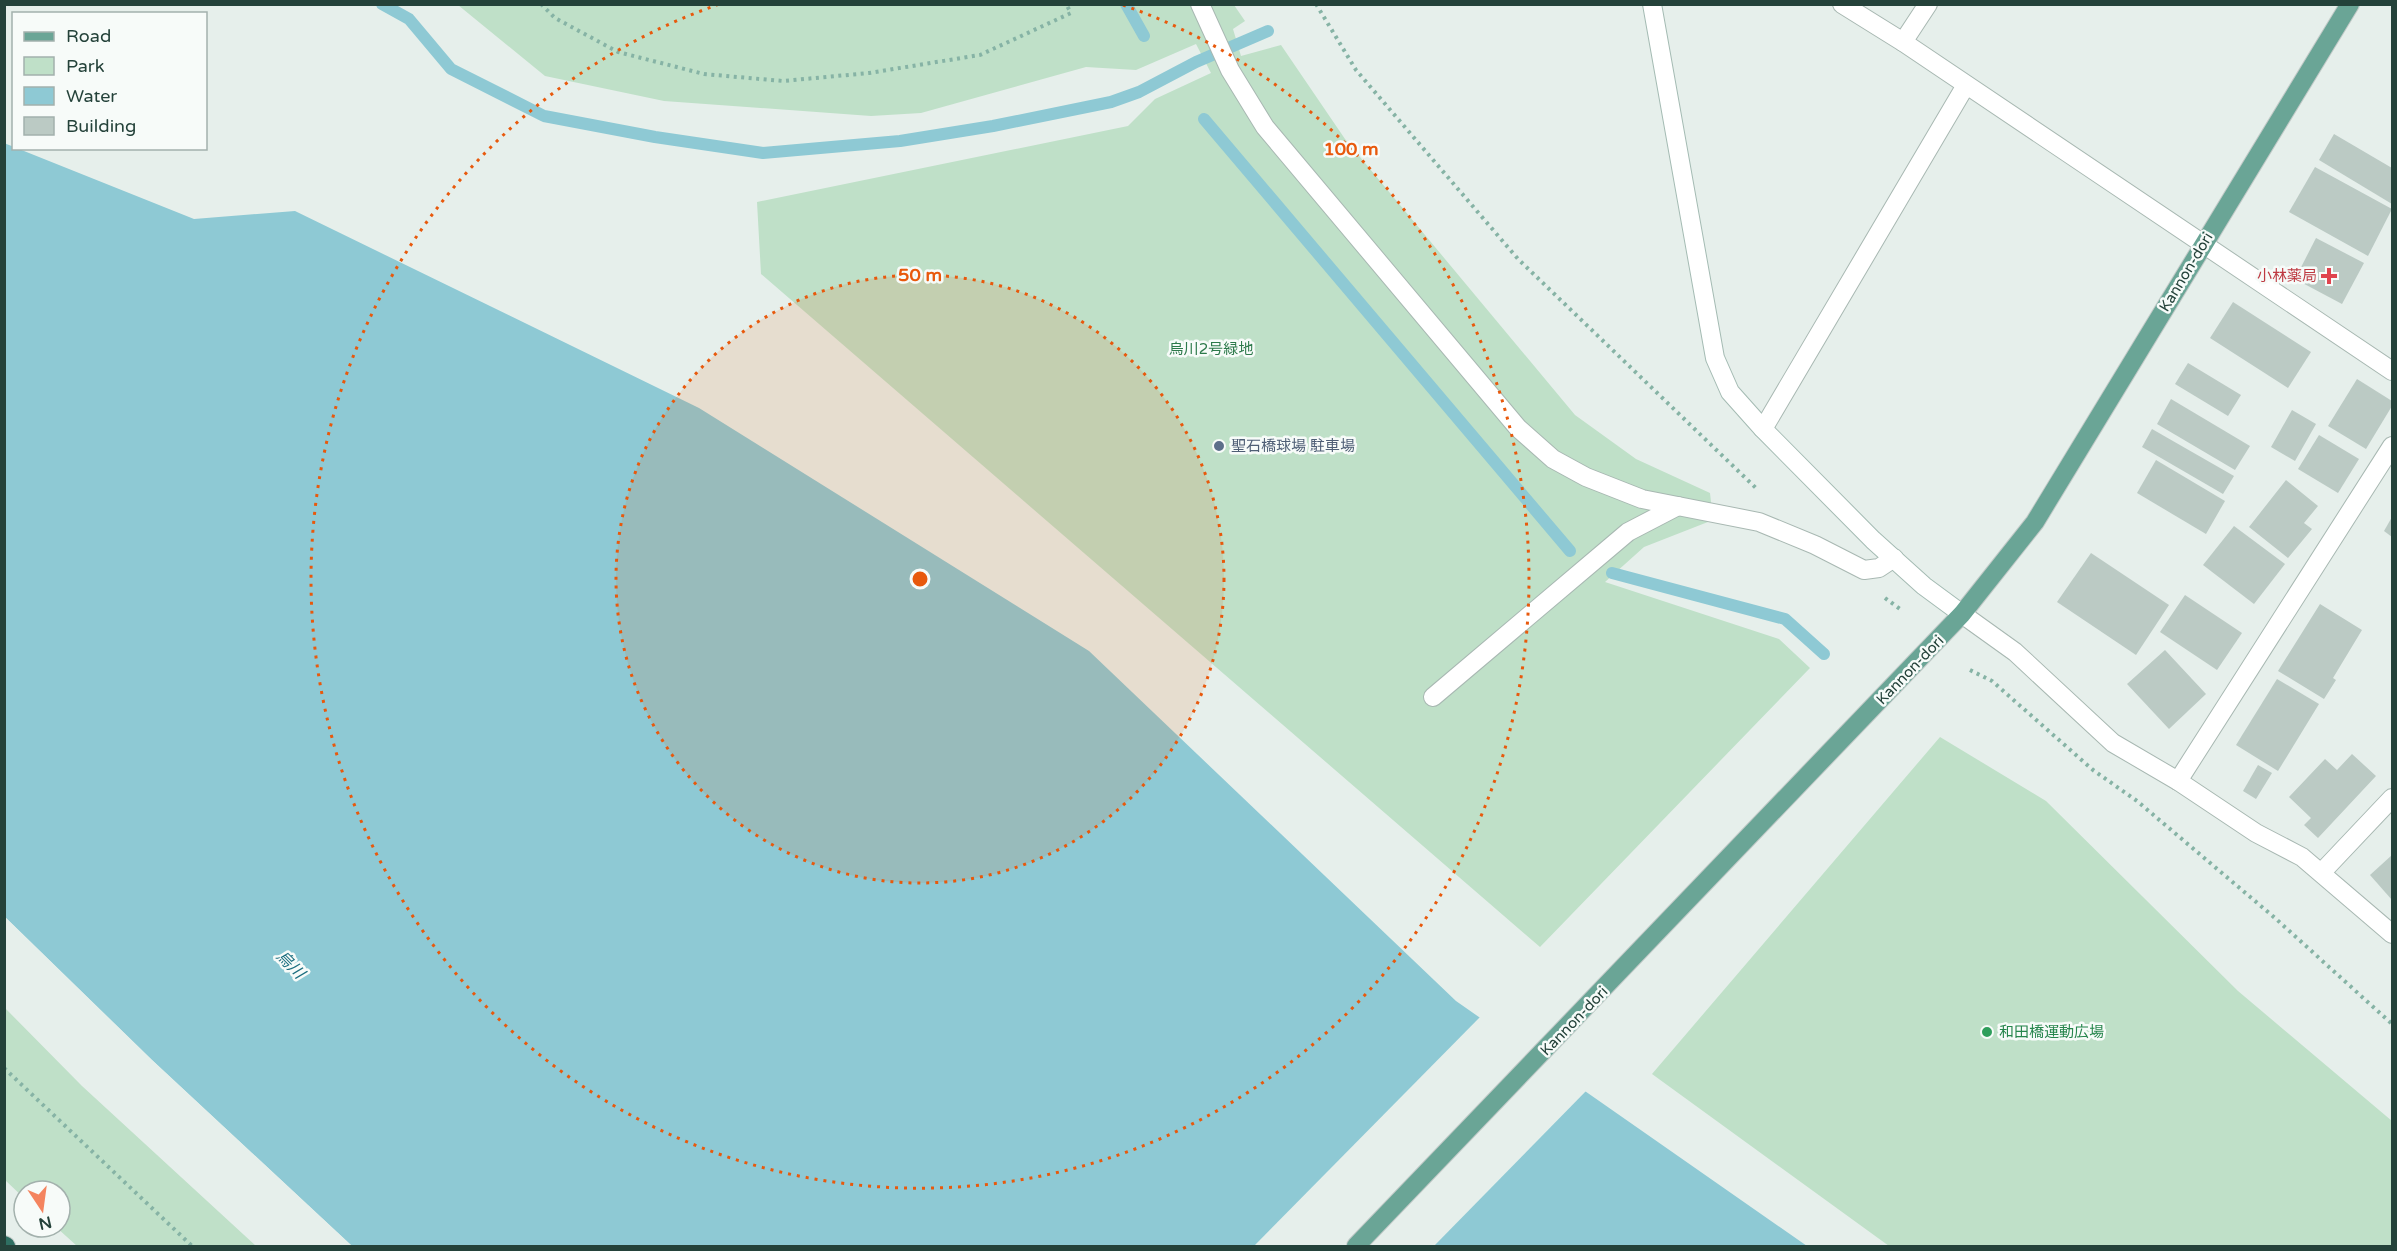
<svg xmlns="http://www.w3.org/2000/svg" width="2397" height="1251" viewBox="0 0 2397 1251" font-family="'Varela Round','Noto Sans JP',sans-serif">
	<rect width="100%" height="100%" fill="#e6efeb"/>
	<g fill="#bfe0c8">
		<polygon points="458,5 1234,5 1245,21 1233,29 1241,56 1281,45 1345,139 1575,415 1636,459 1710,493 1713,520 1644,547 1605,582 1779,639 1810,668 1540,947 761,274 757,202 1128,126 1155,99 1211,73 1196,44 1136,70 1086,67 921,113 871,116 664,101 545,76"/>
		<polygon points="1940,737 2046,801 2238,991 2392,1121 2392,1246 1889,1246 1652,1074"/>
		<polygon points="5,1008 82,1086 256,1246 77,1246 56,1227 60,1227 60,1191 24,1191 24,1198 5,1180"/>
	</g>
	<polygon fill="#8ec9d4" points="4,143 194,219 295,211 699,408 1089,651 1456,1001 1807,1246 352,1246 152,1060 5,917"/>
	<g fill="#e6efeb">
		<polygon points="5,917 152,1060 352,1246 348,1246 150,1062 4,921"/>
		<polygon points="1482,1015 1588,1089 1434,1246 1254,1246"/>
	</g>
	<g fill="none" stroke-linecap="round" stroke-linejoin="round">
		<g stroke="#8ec9d4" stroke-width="12">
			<polyline points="382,4 409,19 451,69 544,116 655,137 763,153 900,141 993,126 1111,102 1139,92 1196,62 1268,31"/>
			<polyline points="1126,4 1144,36"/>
			<polyline points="1204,119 1570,551"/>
			<polyline points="1612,573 1785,619 1824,654"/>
		</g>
	</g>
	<g fill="#bbcac4">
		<polygon points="2334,134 2392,168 2392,204 2319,160"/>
		<polygon points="2315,167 2392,209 2368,256 2289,212"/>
		<polygon points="2316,238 2364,263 2342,304 2295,279"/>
		<polygon points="2233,302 2311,352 2288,388 2210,338"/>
		<polygon points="2188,363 2241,395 2228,416 2175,384"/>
		<polygon points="2357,379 2392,401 2392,406 2366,449 2328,426"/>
		<polygon points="2171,399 2250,446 2235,470 2157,424"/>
		<polygon points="2292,410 2316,424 2295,461 2271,447"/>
		<polygon points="2152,429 2234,476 2223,494 2142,447"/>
		<polygon points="2319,435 2359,459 2338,493 2298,469"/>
		<polygon points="2156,460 2225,501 2206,534 2137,493"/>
		<polygon points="2286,480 2318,506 2304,523 2312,529 2288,558 2249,527"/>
		<polygon points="2392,517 2392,537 2384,531"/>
		<polygon points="2234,526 2285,564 2254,604 2203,565"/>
		<polygon points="2091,553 2169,605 2136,655 2057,602"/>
		<polygon points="2185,595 2242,633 2217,670 2160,632"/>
		<polygon points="2320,604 2362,630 2333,678 2336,680 2324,699 2278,671"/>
		<polygon points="2165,650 2206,694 2169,729 2127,684"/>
		<polygon points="2277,679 2319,704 2278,771 2236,745"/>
		<polygon points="2352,754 2376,776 2318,838 2304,825 2311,818 2289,797 2325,759 2337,770"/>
		<polygon points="2258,765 2272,773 2256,799 2243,791"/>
		<polygon points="2392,855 2392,900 2370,875"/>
	</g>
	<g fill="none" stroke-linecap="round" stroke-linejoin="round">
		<defs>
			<g id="lane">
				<polyline points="1200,4 1230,70 1265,127 1518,428 1553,459 1586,477 1642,499 1759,522 1815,545 1864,570 1879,568 1894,558"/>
				<polyline points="1433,697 1628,532 1678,506"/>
				<polyline points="2178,781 2392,446"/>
			</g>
			<g id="street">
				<polyline points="1842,4 1903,42 2392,371"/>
				<polyline points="1903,42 1928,4"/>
				<polyline points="1763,429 1966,85"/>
				<polyline points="1962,614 2015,652 2113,743 2178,781 2256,833 2302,857 2392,934"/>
				<polyline points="2322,872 2392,798"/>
			</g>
			<polyline id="secondary" points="1652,4 1715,358 1730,392 1763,429 1873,540 1924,586 1962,614"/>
			<polyline id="primary" points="1356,1246 1962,614 2035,522 2350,4"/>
			<polyline id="highway" points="4,1245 6,1246"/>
		</defs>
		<use href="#lane" stroke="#a8b8b2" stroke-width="20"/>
		<use href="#street" stroke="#a8b8b2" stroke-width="20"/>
		<use href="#secondary" stroke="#a4bbb3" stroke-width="20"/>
		<use href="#primary" stroke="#c2cac8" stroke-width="20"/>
		<use href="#highway" stroke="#c2cac8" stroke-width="20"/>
		<g stroke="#86b3a5" stroke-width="4" stroke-dasharray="3 4.5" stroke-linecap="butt">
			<polyline points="541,4 555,18 618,52 704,74 783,81 869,73 980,55 1071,13 1066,4"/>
			<polyline points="1316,4 1356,70 1518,259 1758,490"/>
			<polyline points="1885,598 1900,609"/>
			<polyline points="1970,670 1992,681 2093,770 2137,801 2275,918 2392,1024"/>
			<polyline points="4,1068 192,1246"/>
		</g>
		<use href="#lane" stroke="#fff" stroke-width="18"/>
		<use href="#street" stroke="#fff" stroke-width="18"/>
		<use href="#secondary" stroke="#fff" stroke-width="18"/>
		<use href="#primary" stroke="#6aa596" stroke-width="18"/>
		<use href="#highway" stroke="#2f6f62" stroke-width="18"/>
	</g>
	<circle cx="920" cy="579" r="304" fill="#e8590c" fill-opacity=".12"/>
	<g fill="none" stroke="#e8590c" stroke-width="3" stroke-dasharray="3 6">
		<circle cx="920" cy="579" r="304"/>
		<path d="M1123 5A609 609 0 1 1 717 5"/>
	</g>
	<path fill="#e0444e" stroke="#f7fbf9" stroke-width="2" d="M2326 267h6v6h6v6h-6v6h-6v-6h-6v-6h6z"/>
	<circle fill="#5c6f8a" stroke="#f7fbf9" stroke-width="2" cx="1219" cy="446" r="6"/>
	<circle fill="#2e9e5b" stroke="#f7fbf9" stroke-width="2" cx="1987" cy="1032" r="6"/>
	<g text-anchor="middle" stroke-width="5" stroke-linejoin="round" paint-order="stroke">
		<g font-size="15" fill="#24423a" stroke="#f7fbf9">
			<text transform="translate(2186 272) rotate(-59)" y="5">Kannon-dori</text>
			<text transform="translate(1910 670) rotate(-46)" y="5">Kannon-dori</text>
			<text transform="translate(1574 1021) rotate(-46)" y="5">Kannon-dori</text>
		</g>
		<g font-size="15" fill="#be3a42" stroke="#f7fbf9" text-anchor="end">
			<text x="2317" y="281">小林薬局</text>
		</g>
		<g font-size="15" fill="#2d7a4b" stroke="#f7fbf9">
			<text x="1211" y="354">烏川2号緑地</text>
		</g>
		<g font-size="15" fill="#4e5e75" stroke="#f7fbf9" text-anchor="start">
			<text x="1231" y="451">聖石橋球場 駐車場</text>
		</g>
		<g font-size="15" fill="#27864d" stroke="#f7fbf9" text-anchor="start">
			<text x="1999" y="1037">和田橋運動広場</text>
		</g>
		<g font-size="16" font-style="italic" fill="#1c6f80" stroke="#f7fbf9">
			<text transform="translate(291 964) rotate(45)" y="6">烏川</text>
		</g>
	</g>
	<circle cx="920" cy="579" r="9" fill="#e8590c" stroke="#f7fbf9" stroke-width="3"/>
	<g font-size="18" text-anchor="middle" font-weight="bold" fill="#e8590c" stroke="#f7fbf9" stroke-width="5" stroke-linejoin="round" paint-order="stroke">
		<text x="1351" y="155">100 m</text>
		<text x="920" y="281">50 m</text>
	</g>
	<rect width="2397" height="1251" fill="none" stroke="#24423a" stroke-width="12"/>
	<rect x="12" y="12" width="195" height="138" fill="#f7fbf9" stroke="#a3b1ad" stroke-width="1.5"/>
	<rect x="24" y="32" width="30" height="9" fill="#6aa596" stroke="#a3b1ad" stroke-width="1.5"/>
	<text x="66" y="42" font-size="18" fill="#24423a">Road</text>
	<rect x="24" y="57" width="30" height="18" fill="#bfe0c8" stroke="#a3b1ad" stroke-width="1.5"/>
	<text x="66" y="72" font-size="18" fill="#24423a">Park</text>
	<rect x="24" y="87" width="30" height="18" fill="#8ec9d4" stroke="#a3b1ad" stroke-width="1.5"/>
	<text x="66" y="102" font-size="18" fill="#24423a">Water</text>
	<rect x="24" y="117" width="30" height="18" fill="#bbcac4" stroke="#a3b1ad" stroke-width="1.5"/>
	<text x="66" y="132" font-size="18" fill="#24423a">Building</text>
	<g transform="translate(42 1209) rotate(167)"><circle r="28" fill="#f7fbf9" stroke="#a3b1ad" stroke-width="1.5"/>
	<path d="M0-4.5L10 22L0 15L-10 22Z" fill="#f4845f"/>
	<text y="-9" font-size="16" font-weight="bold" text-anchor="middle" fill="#24423a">N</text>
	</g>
</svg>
